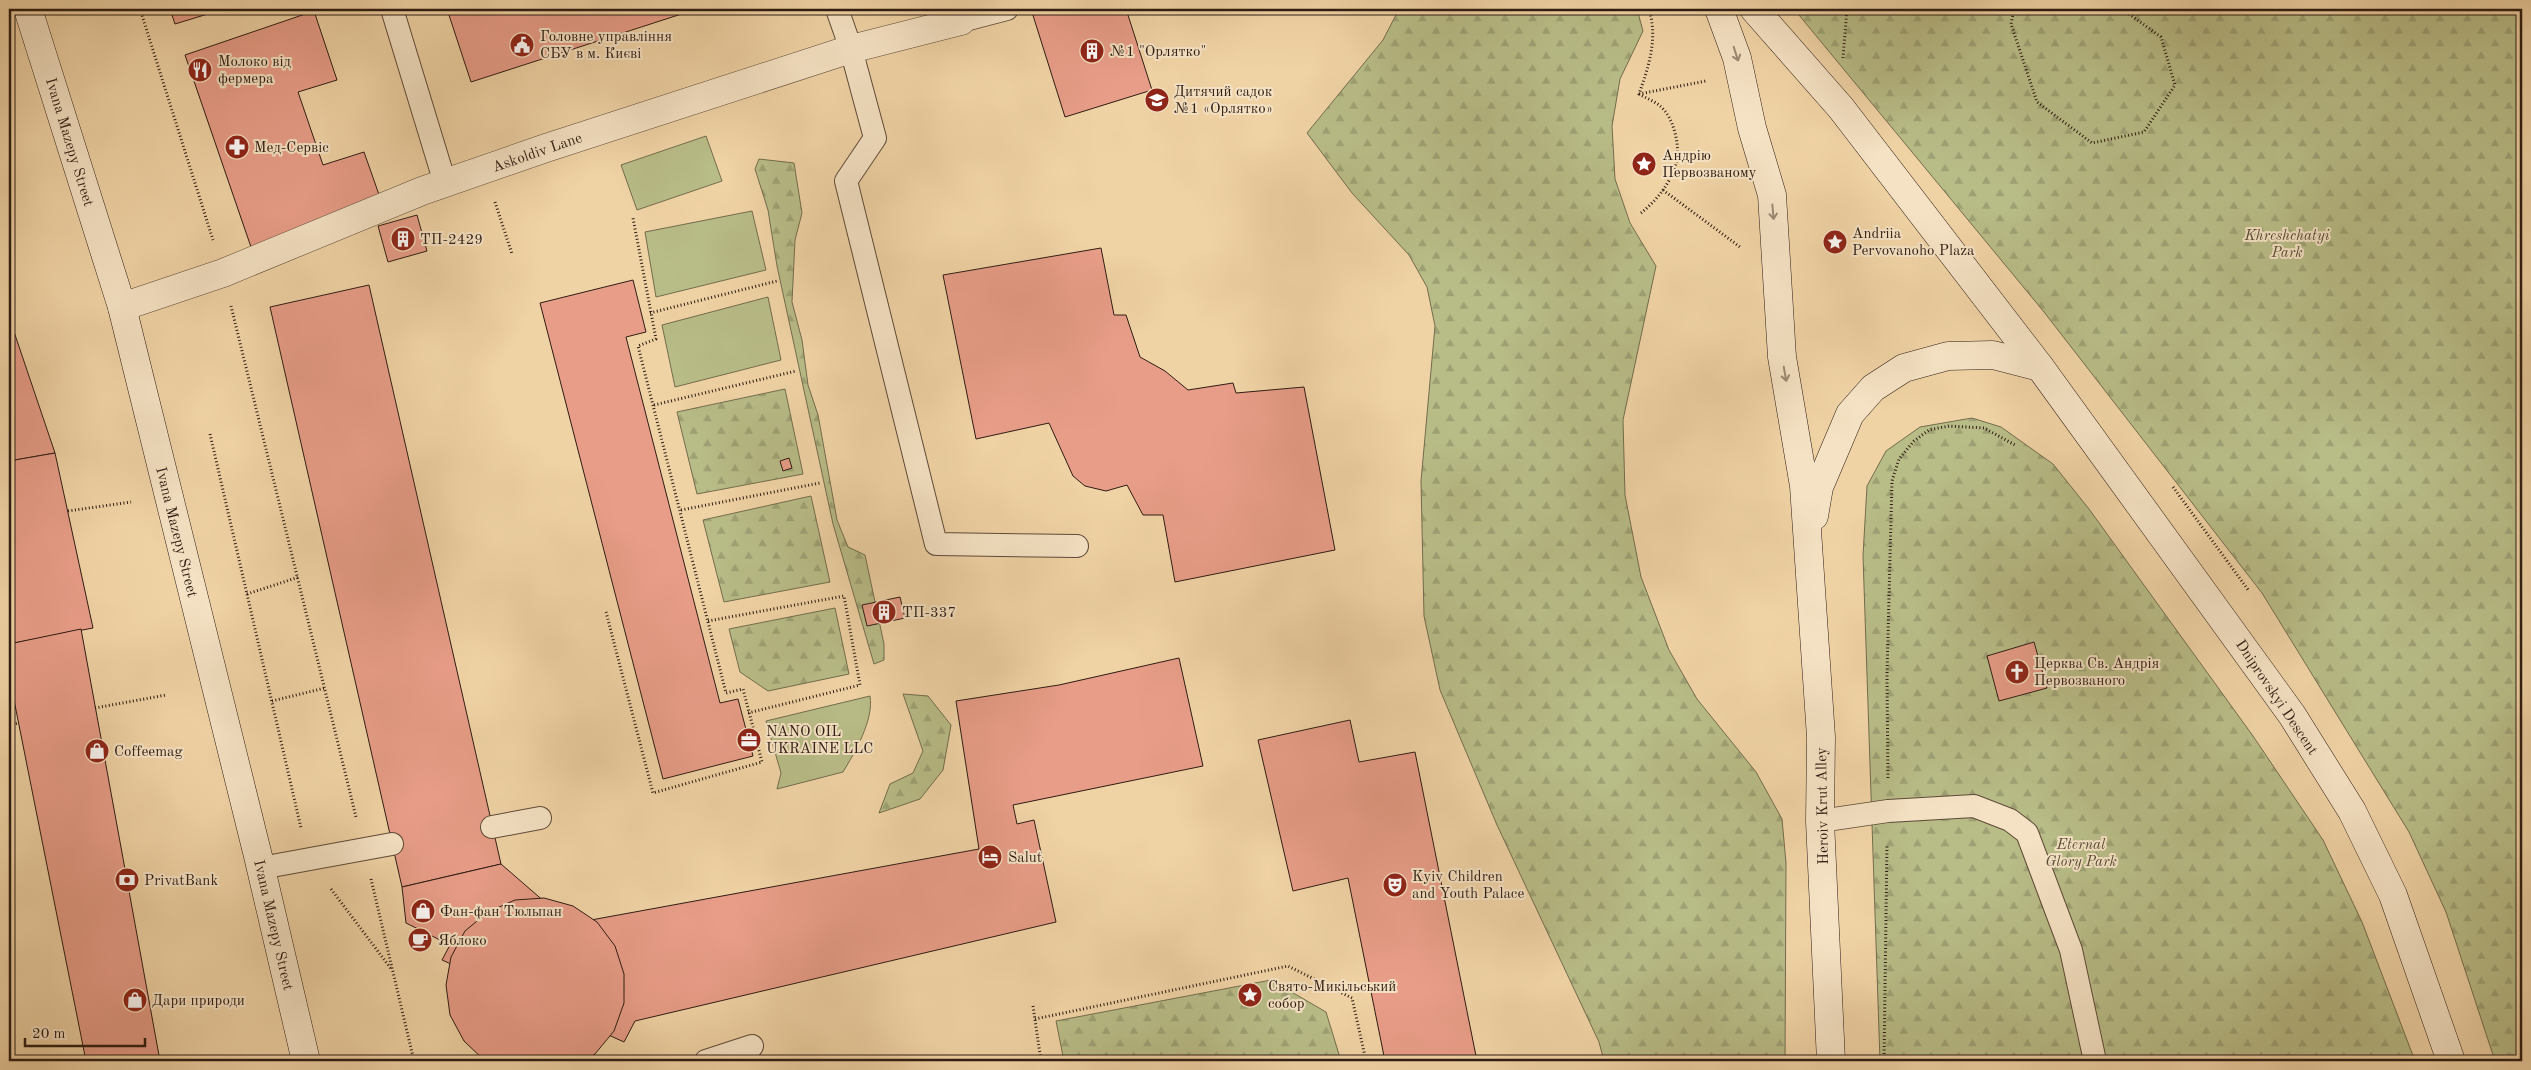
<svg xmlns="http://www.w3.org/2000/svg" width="2531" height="1070" viewBox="0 0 2531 1070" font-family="'Old Standard TT',serif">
	<defs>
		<pattern id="forest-firs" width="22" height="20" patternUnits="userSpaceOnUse" patternTransform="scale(1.25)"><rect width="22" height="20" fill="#b8bc87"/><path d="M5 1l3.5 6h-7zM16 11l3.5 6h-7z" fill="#9ea174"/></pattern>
	</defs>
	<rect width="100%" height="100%" fill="#f0d3a5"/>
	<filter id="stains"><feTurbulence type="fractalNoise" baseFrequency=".004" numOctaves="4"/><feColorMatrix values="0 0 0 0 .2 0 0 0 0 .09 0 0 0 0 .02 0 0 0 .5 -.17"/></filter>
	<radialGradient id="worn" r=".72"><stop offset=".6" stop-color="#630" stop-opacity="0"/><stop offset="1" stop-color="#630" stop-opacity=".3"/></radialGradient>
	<g fill="#b8bc87" stroke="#736c4d">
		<polygon points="706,136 722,181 637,210 621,165"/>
		<polygon points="752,211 766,270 656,297 645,232"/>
		<polygon points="768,297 781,360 675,387 662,325"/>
		<path d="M870,696c4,24 -15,56 -27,76l-66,17 4,-16 -15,-52z"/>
	</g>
	<g fill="url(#forest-firs)" stroke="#736c4d">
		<polygon points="1399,9 1637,9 1643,31 1620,79 1612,126 1615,179 1630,223 1656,266 1623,420 1625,495 1641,577 1669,650 1697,699 1756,772 1782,819 1786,863 1785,1061 1604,1061 1599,1042 1497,825 1440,690 1424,616 1421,481 1435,326 1427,287 1409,255 1352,193 1307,133 1383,40"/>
		<polygon points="1794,9 2522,9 2522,1061 2495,1061 2446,912 2409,832 2262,593 2044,312"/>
		<polygon points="759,159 794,163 802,213 795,240 792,302 802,340 808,385 818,415 837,520 848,547 865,555 884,644 884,660 874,664 833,524 777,266 768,210 755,169"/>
		<polygon points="785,389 803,474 697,494 677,412"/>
		<polygon points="1972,418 2001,427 2053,464 2089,509 2253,736 2323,840 2362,922 2415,1061 1880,1061 1863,556 1867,486 1886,451 1920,427"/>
		<polygon points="811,496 830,582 724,602 703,520"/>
		<polygon points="835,608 849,674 768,691 740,672 729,629"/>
		<polygon points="903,694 928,696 951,725 943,770 920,799 879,813 890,784 913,773 923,751"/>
		<polygon points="1271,980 1326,1012 1341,1061 1064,1061 1056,1021"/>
	</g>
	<g fill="#e89d88" stroke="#2e1c13">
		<polygon points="170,9 224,9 175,24"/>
		<polygon points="447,9 697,9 471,82"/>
		<polygon points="1031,9 1136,9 1127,12 1152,90 1065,117"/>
		<polygon points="314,11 337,80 298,92 323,165 364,152 383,206 252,250 185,55"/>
		<polygon points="417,215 427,251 388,262 378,226"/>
		<polygon points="1101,248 1114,315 1126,315 1140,357 1165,371 1188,390 1233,383 1236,393 1304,387 1335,550 1175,582 1163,515 1143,515 1127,485 1106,491 1085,486 1073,476 1049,423 976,439 943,275"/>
		<polygon points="633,280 646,332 626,337 720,703 738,699 753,756 663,779 540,303"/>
		<polygon points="369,285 501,864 402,887 270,307"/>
		<polygon points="9,317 55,453 9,461"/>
		<polygon points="55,453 93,628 9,644 9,461"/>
		<polygon points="789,458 792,468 783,471 780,461"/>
		<polygon points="900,597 905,618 867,626 862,605"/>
		<polygon points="81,629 127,880 160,1061 86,1061 9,675 9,644"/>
		<polygon points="2034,642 2047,688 1999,701 1987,656"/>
		<polygon points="1179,658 1203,766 1013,805 1017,824 1034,820 1056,922 635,1021 624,1042 442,960 450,945 406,923 402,887 501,864 546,903 591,920 979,849 956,701 1059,685"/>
		<polygon points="1350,720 1359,762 1415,752 1477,1061 1385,1061 1348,878 1293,891 1258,740"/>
		<polygon points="544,898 573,906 597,922 615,946 624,974 624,1003 614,1031 595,1054 583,1061 485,1061 464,1041 450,1015 446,985 451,957 465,931 488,912 515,900"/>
	</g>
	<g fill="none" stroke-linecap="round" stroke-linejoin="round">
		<defs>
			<g id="lane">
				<polyline points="392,9 445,183"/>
				<polyline points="837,9 851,49 875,138 846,181 936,544 1077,546"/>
				<polyline points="961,21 1007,9"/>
				<polyline points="1820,821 1888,811 1974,806 2010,820 2027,833 2071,950 2095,1061"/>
				<polyline points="492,827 540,818"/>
				<polyline points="261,868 392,844"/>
				<polyline points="706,1061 752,1046"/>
			</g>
			<polyline id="street" points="122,307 223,273 422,191 546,148 851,49 961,21"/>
			<g id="secondary">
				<polyline points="28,9 122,307 258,856 306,1061"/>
				<polyline points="1719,9 1737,58 1752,128 1772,195 1782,357 1804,486 1821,737 1820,821 1831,1061"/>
				<polyline points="1754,9 1841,108 2040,367 2292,715 2352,811 2393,895 2451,1061"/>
				<polyline points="1814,516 1819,487 1850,414 1873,388 1904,368 1948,356 1993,355 2040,367"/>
			</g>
		</defs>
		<use href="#lane" stroke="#5e4a38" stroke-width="24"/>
		<use href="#street" stroke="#5e4a38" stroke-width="29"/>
		<use href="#secondary" stroke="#2e1c13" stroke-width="29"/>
		<g stroke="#2e1c13" stroke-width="3" stroke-dasharray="1 2.5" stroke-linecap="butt">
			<polyline points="140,9 213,240"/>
			<polyline points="2014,9 2011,24 2037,102 2092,143 2144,132 2175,85 2161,37 2122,9"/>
			<polyline points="1843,58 1847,9"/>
			<polyline points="1639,94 1706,81"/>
			<polyline points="1663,190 1740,247"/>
			<polyline points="495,202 512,254"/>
			<path d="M1641,213c15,-12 30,-30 35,-50 5,-17 -3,-47 -16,-57 -6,-5 -14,-8 -21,-12 10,-28 19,-56 10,-85"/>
			<polyline points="231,306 356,817"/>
			<polyline points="650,313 777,281"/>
			<polyline points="654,405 796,371"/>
			<polyline points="210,434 301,828"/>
			<polyline points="2173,487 2249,591"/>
			<polyline points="681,510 820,483"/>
			<polyline points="68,511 131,502"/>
			<polyline points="247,594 299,577"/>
			<polyline points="606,612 653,793 762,762 743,689 726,693 638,346 656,339 633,218"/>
			<polyline points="708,621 844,596 860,685 748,713"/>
			<polyline points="272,701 325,688"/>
			<polyline points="95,708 166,695"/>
			<polyline points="9,725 18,723"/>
			<polyline points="1888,778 1887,675 1892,481 1899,459 1914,441 1929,430 1949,426 1984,428 2015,445"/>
			<polyline points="371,879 414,1061"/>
			<polyline points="331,889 392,970"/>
			<polyline points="1033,1006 1041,1061"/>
			<polyline points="1035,1019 1288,966 1352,998 1366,1061"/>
			<polyline points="1884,1061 1887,844"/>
		</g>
		<use href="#lane" stroke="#f5e2c4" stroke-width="22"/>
		<use href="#street" stroke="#f5e2c4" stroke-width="28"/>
		<use href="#secondary" stroke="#f5e2c4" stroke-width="28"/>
	</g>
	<defs><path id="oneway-shaft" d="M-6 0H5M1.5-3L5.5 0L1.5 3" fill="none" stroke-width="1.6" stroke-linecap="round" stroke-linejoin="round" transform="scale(1.25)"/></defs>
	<g stroke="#9b8974">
		<use href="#oneway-shaft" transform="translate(1736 54) rotate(72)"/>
		<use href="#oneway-shaft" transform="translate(1773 212) rotate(85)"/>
		<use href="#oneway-shaft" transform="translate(1785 374) rotate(80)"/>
	</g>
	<defs>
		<symbol id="civic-disc" viewBox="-11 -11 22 22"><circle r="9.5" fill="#8f2418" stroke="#f5e2c4"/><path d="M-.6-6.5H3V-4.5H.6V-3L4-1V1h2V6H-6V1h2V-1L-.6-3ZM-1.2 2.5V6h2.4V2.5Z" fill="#fff"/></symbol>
		<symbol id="building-disc" viewBox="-11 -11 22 22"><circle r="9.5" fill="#8f2418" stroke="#f5e2c4"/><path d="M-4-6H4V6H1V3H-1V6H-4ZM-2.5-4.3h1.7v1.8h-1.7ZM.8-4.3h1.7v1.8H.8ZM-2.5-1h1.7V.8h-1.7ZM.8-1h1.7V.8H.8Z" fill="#fff"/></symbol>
		<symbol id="restaurant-disc" viewBox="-11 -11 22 22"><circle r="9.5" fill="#8f2418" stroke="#f5e2c4"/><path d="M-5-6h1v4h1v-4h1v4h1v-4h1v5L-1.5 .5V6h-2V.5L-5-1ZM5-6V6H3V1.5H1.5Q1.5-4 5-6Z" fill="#fff"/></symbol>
		<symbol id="school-disc" viewBox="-11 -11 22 22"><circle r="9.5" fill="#8f2418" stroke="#f5e2c4"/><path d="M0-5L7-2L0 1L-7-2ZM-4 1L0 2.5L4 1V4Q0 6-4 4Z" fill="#fff"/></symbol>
		<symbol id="pharmacy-disc" viewBox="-11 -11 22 22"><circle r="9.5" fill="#8f2418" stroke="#f5e2c4"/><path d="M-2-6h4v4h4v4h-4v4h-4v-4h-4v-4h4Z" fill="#fff"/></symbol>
		<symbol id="sight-disc" viewBox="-11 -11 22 22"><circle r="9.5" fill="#8f2418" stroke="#f5e2c4"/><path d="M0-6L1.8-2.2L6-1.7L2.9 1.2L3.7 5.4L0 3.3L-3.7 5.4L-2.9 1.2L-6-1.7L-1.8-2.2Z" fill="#fff"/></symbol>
		<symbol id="church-disc" viewBox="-11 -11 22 22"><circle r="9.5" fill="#8f2418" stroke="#f5e2c4"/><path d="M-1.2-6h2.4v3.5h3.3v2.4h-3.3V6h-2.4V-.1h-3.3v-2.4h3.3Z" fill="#fff"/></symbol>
		<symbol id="office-disc" viewBox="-11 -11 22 22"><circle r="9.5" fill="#8f2418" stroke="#f5e2c4"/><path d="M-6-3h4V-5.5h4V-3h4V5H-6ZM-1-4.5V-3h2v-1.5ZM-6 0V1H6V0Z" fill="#fff"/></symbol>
		<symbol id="shop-disc" viewBox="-11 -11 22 22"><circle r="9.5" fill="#8f2418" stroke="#f5e2c4"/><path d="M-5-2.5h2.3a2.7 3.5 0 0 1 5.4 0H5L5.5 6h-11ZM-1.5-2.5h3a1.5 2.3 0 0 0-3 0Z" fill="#fff"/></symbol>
		<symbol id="hotel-disc" viewBox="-11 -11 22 22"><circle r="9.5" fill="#8f2418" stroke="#f5e2c4"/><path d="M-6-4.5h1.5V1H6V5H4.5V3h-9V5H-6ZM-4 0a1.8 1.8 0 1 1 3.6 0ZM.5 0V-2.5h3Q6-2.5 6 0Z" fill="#fff"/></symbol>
		<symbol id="bank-disc" viewBox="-11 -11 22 22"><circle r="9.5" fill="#8f2418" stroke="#f5e2c4"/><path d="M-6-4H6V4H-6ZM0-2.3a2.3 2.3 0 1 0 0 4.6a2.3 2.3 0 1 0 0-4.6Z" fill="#fff"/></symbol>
		<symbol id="theatre-disc" viewBox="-11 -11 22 22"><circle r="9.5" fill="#8f2418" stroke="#f5e2c4"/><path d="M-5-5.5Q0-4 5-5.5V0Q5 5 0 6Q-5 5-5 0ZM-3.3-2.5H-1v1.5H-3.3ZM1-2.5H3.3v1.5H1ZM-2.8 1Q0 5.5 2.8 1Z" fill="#fff"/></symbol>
		<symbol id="cafe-disc" viewBox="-11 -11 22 22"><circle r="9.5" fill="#8f2418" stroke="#f5e2c4"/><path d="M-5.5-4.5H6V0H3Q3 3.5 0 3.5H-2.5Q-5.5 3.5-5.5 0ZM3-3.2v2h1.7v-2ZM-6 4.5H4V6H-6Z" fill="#fff"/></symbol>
	</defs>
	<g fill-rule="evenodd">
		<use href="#civic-disc" x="508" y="31" width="28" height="28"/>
		<use href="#building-disc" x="1078" y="37" width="28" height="28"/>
		<use href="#restaurant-disc" x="186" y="56" width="28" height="28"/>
		<use href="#school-disc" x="1143" y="86" width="28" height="28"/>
		<use href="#pharmacy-disc" x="223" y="133" width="28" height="28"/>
		<use href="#sight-disc" x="1630" y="150" width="28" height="28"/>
		<use href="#building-disc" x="389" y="225" width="28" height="28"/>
		<use href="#sight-disc" x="1821" y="228" width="28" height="28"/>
		<use href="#building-disc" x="870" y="598" width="28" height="28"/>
		<use href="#church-disc" x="2003" y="658" width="28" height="28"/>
		<use href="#office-disc" x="735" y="726" width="28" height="28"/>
		<use href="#shop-disc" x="83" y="737" width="28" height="28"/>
		<use href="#hotel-disc" x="976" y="843" width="28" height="28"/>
		<use href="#bank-disc" x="113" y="866" width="28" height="28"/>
		<use href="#theatre-disc" x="1381" y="871" width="28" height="28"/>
		<use href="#shop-disc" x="409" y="897" width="28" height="28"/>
		<use href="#cafe-disc" x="406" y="926" width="28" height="28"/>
		<use href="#sight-disc" x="1236" y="981" width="28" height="28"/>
		<use href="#shop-disc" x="121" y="986" width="28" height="28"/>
	</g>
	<g text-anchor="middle" stroke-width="4" stroke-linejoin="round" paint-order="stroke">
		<g font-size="15" fill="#2e1c13" stroke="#f5e2c4" text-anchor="start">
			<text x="540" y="41">Головне управління<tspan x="540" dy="17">СБУ в м. Києві</tspan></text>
			<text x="1110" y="56">№1 "Орлятко"</text>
			<text x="218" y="66">Молоко від<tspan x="218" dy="17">фермера</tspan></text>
			<text x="1174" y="96">Дитячий садок<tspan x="1174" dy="17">№1 «Орлятко»</tspan></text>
			<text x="254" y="152">Мед-Сервіс</text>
			<text x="1662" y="160">Андрію<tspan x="1662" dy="17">Первозваному</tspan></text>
			<text x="1852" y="238">Andriia<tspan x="1852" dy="17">Pervovanoho Plaza</tspan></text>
			<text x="420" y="244">ТП-2429</text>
			<text x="902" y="617">ТП-337</text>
			<text x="2034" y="668">Церква Св. Андрія<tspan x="2034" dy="17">Первозваного</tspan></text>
			<text x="766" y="736">NANO OIL<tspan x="766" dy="17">UKRAINE LLC</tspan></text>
			<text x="114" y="756">Coffeemag</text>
			<text x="1008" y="862">Salut</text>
			<text x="1412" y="881">Kyiv Children<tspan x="1412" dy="17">and Youth Palace</tspan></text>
			<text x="144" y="885">PrivatBank</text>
			<text x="440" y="916">Фан-фан Тюльпан</text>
			<text x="438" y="945">Яблоко</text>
			<text x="1268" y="991">Свято-Микільський<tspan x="1268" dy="17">собор</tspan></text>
			<text x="152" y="1005">Дари природи</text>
		</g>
		<g font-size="15" fill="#2e1c13" stroke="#f5e2c4">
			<text transform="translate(70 142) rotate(73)" y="5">Ivana Mazepy Street</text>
			<text transform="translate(537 152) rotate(-19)" y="5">Askoldiv Lane</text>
			<text transform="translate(177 532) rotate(76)" y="5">Ivana Mazepy Street</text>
			<text transform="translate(2277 697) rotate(56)" y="5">Dniprovskyi Descent</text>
			<text transform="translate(1822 806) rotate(-91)" y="5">Heroiv Krut Alley</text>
			<text transform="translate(274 925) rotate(77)" y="5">Ivana Mazepy Street</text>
		</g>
		<g font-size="15" font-style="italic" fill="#574c36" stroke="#f5e2c4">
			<text x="2287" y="240">Khreshchatyi<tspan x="2287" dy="17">Park</tspan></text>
			<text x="2081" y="849">Eternal<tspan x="2081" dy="17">Glory Park</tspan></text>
		</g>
	</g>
	<rect width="2531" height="1070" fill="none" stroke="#f0d3a5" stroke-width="30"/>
	<rect x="10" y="10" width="2511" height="1050" fill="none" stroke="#2e1c13" stroke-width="2.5"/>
	<rect x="15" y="15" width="2501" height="1040" fill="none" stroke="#2e1c13"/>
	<path d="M25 1038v8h120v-8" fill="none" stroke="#2e1c13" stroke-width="2.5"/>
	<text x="32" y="1038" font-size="15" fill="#2e1c13" stroke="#f5e2c4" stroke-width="4" paint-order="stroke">20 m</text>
	<rect width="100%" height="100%" filter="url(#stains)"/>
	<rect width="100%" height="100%" fill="url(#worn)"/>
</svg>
